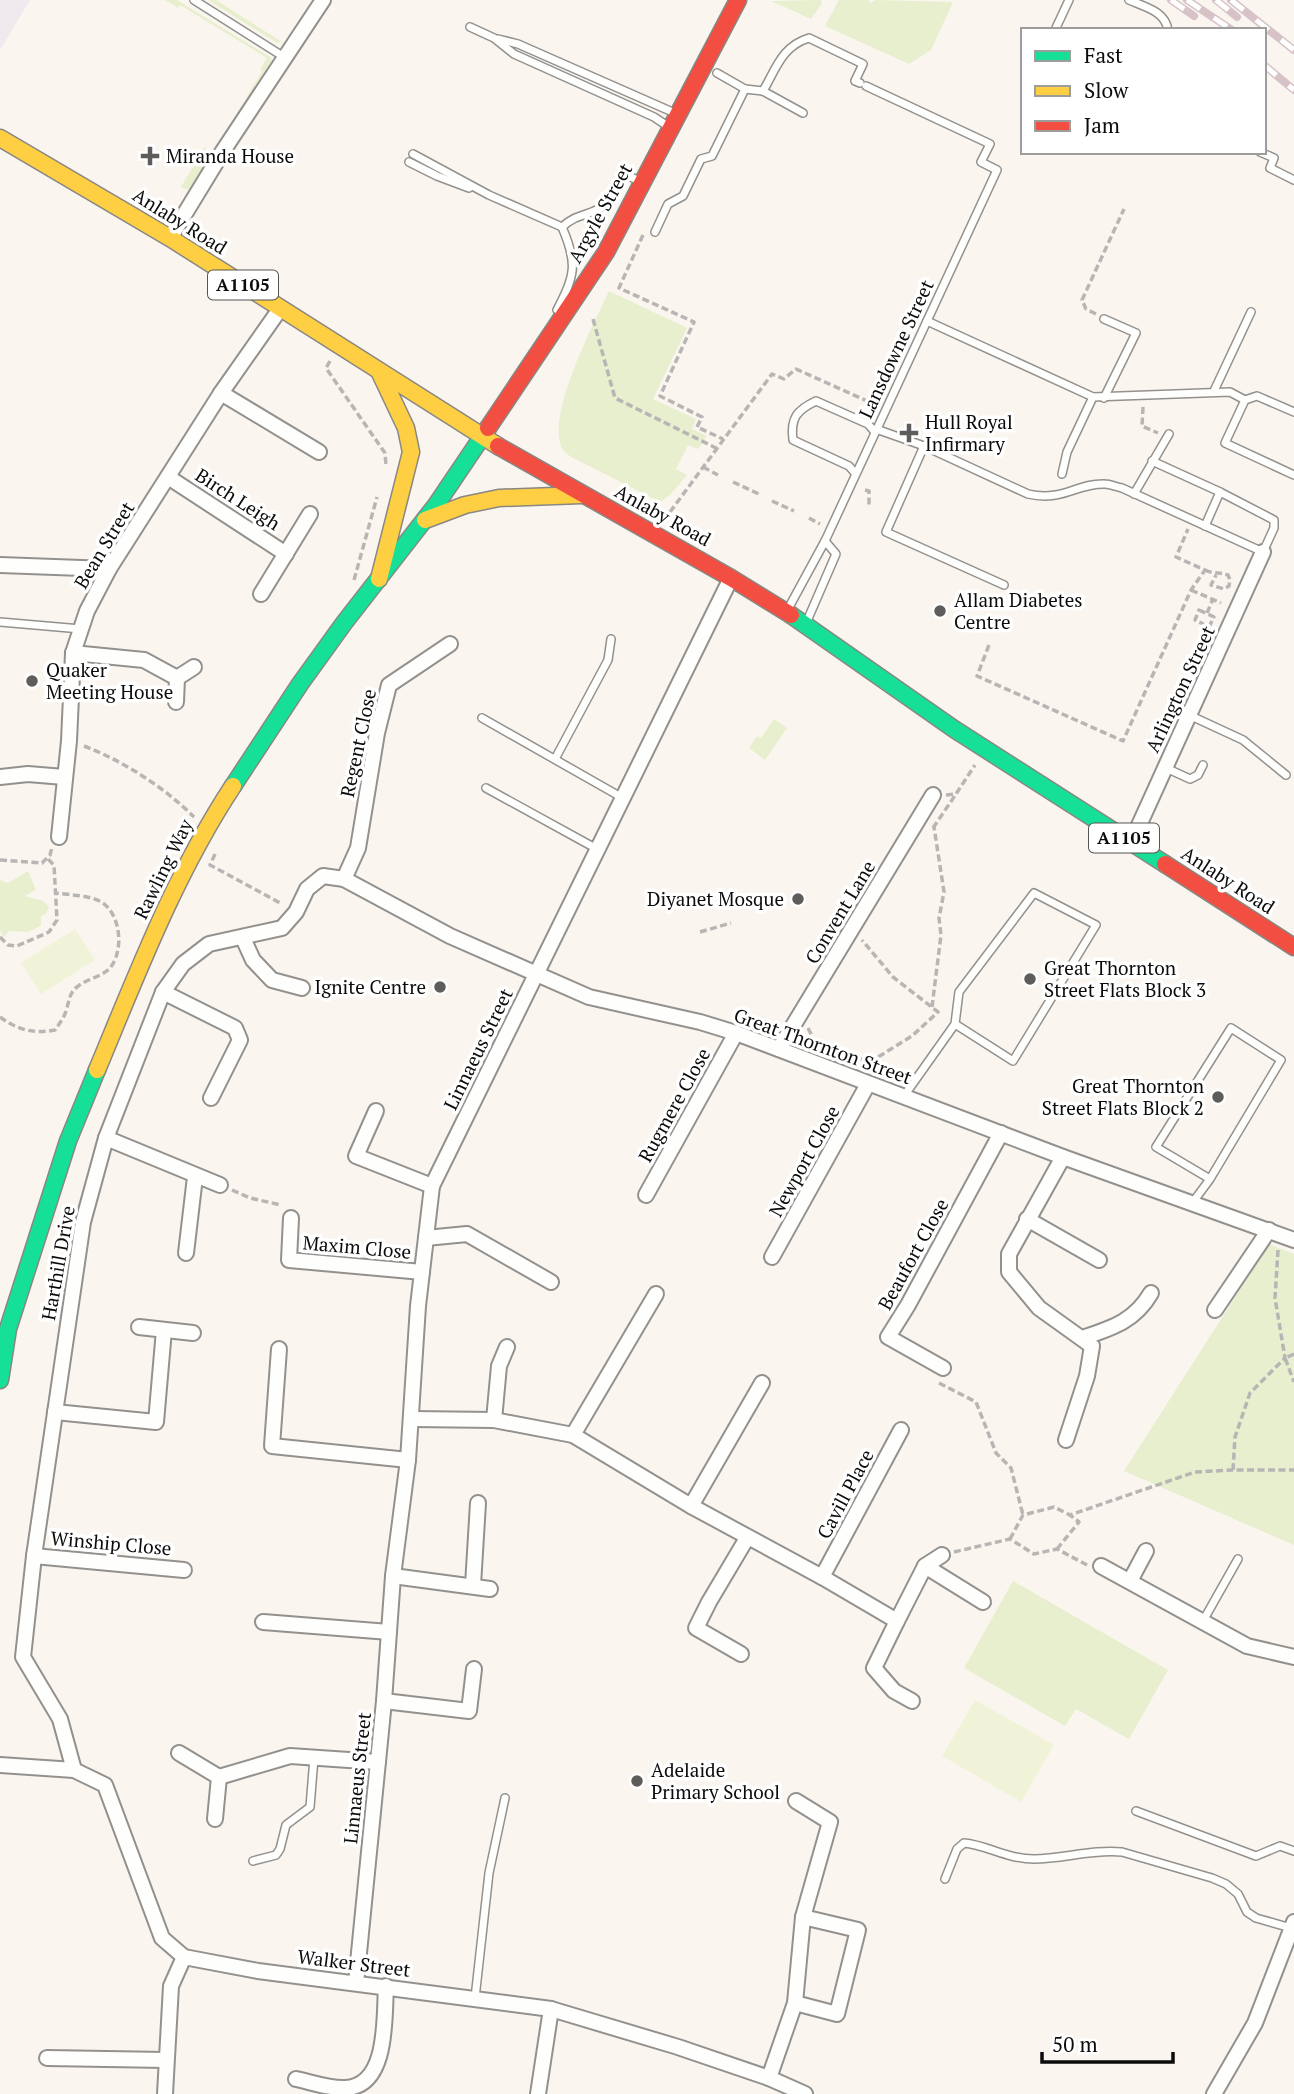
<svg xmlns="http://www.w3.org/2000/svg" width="1294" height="2094" viewBox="0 0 1294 2094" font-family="'PT Serif',serif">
	<rect width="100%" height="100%" fill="#faf6ef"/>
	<polygon fill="#f0e9ed" points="0,0 30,0 0,50"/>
	<g fill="#e8efce">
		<polygon points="165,0 177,0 270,57 272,61 240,113 238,112 262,71 260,70 267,58 180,5 178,8"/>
		<polygon points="208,0 216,0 282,42 277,43"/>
		<polygon points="821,0 822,3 811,19 771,1"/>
		<polygon points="839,0 868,0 870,3 876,0 953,2 931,50 909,64 825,26"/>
		<polygon points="204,148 213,153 191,191 181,187"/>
		<path d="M609,291l78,37 -34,71 43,20 -4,10 15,7 -9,13 -10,-4 -12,24 11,6 -17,20 -10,7 -87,-44c-3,-2 -6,-4 -9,-7 -22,-30 31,-129 45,-160z"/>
		<polygon points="774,719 787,728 765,760 749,748 757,736 761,738"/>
		<polygon points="28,871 36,890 25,896 43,901 49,907 46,914 41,916 41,926 28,932 9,931 4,937 0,931 0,880 8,883"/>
		<polygon points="1269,1244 1294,1254 1294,1545 1124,1471"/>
		<polygon points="1013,1581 1168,1670 1129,1739 1076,1709 1065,1726 964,1668"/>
	</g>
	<g fill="#f1f3d8">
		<polygon points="75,929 95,960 41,994 21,963"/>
		<polygon points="975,1700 1054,1745 1021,1802 942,1756"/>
	</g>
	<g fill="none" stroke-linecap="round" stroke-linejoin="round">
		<defs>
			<g id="lane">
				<polyline points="194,0 284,57"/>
				<path d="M1129,0c16,7 36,11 39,30"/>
				<polyline points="470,27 494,38 514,54 654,117 669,127"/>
				<polyline points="1055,30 1069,0"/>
				<polyline points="498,39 518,44 677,114"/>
				<polyline points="717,73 745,89 763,91 803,113"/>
				<path d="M763,91c13,-22 19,-45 46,-53l54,26 -8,17 5,2"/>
				<polyline points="1260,152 1274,158 1270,168 1294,180"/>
				<path d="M413,154l76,41 73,32c16,37 13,48 -5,83"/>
				<polyline points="409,162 437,176 469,188"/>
				<path d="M562,227c15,-14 28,-11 41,-21 8,-7 12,-21 18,-30h8l12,6"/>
				<polyline points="655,232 668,204 683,196 701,159 712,156 745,89"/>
				<polyline points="927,321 1093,397 1230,392 1245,400 1257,396 1294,412"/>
				<polyline points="1214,391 1251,312"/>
				<polyline points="1104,398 1136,333 1104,319"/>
				<polyline points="1245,400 1225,443 1294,475"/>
				<path d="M876,429l48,17 104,48c35,8 48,-11 77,-10 5,0 11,3 17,4l141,64 11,-24v-8l-54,-28 -68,-31"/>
				<polyline points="924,446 886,532 1004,585"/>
				<path d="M855,473l-6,-7 -56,-26c-3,-22 4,-30 23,-39l52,23 6,7"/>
				<polyline points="1062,474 1067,452 1093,397"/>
				<polyline points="1134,494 1169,434"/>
				<polyline points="1205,526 1220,492"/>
				<polyline points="788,609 825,541 997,170 981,162 990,144 866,86"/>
				<polyline points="807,621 836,554 825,541"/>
				<polyline points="0,622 81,629"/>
				<polyline points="1189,715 1243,740 1286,775"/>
				<polyline points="482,718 621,797"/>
				<polyline points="555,759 608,660 611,639"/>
				<polyline points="1166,768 1190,779 1198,775 1203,765"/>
				<polyline points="486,788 597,849"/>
				<polyline points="904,1096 955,1024 959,992 1034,893 1096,925 1013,1061 955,1024"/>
				<polyline points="1193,1202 1210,1179 1281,1060 1231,1028 1156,1147 1210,1179"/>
				<polyline points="1203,1621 1238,1559"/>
				<polyline points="1136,1811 1256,1856 1280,1846 1294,1851"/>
				<polyline points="253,1861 276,1855 280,1849 286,1825 310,1807 314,1758"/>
				<path d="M945,1879l12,-30 7,-6c23,2 43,16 70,16 29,0 58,-10 88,-7l90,26 14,6 12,10 9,18 9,6 35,10"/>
				<polyline points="475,1998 489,1873 505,1798"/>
			</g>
			<g id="street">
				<polyline points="170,238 223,151 323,0"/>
				<polyline points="221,393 319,452"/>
				<polyline points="168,477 286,554"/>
				<polyline points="0,565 109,569"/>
				<polyline points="261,594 310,514"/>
				<polyline points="73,653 144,660 177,678"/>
				<polyline points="176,702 177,678 194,667"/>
				<polyline points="0,777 28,774 64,777"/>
				<polyline points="59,837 69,741 73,653 87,611 109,569 221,393 280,309"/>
				<polyline points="1131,843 1263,552"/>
				<polyline points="344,879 358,848 377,733 389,685 450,644"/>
				<polyline points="243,938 253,960 272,980 302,988"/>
				<polyline points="163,992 235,1028 240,1040 211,1098"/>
				<polyline points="779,1049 933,795"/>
				<polyline points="376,1111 356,1156 432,1186"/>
				<polyline points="106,1138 220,1185"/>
				<polyline points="1063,1157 1009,1254 1009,1272 1039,1308 1092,1346 1087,1376 1066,1440"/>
				<polyline points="646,1195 736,1033"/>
				<polyline points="291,1218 289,1260 422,1272"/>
				<polyline points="1027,1219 1099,1260"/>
				<polyline points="426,1238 467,1234 551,1282"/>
				<polyline points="186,1253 195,1177"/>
				<polyline points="772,1257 868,1084"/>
				<polyline points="1215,1310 1269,1230"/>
				<polyline points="139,1327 193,1333"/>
				<path d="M1082,1338c30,-10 53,-17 69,-45"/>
				<polyline points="279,1349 272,1446 408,1460"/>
				<polyline points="943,1368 888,1337 908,1305 1001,1133"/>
				<polyline points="55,1412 156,1422 164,1330"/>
				<polyline points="412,1419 494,1420 573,1435 691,1506 822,1577 897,1621 925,1566 942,1555"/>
				<polyline points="494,1420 499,1366 507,1347"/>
				<polyline points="573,1435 656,1294"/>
				<polyline points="691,1506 762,1383"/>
				<polyline points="34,1556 184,1570"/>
				<polyline points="925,1566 983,1602"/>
				<polyline points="1101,1566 1247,1646 1294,1657"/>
				<polyline points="393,1576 490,1589"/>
				<polyline points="822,1577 901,1430"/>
				<polyline points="1130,1581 1146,1551"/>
				<polyline points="473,1585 478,1503"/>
				<polyline points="897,1621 874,1668 894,1691 912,1701"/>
				<polyline points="263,1622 389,1632"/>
				<polyline points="741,1654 696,1628 709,1602 747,1538"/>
				<polyline points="384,1701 469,1711 474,1669"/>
				<polyline points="179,1753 219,1777 215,1819"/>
				<polyline points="0,1765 74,1770 105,1785 162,1938 184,1957 258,1971 551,2009 678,2047 769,2078 805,2094"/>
				<polyline points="74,1770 60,1719 23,1657 34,1556 83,1222 106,1138 163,992 183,964 209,944 282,928 296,912 307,889 323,876 344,879 450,936 589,997 700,1022 736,1033 1063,1157 1294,1240"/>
				<polyline points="219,1777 290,1756 378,1762"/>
				<polyline points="356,1983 384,1701 393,1576 408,1460 418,1306 432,1186 731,578"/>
				<polyline points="795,2003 837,2014 858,1930 803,1917"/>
				<polyline points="47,2058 166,2060"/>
				<polyline points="769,2078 795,2003 803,1917 830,1822 796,1801"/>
				<path d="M296,2079c15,3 34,10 49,9 44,-1 39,-72 41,-102"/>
				<polyline points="165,2094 171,1986 184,1957"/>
				<polyline points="538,2094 551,2009"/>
				<polyline points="1214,2094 1255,2023 1294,1922"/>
			</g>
			<g id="fast">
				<polyline points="791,615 954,729 1165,864"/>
				<polyline points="233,786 300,684 344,623 436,505 488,428"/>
				<polyline points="0,1380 8,1329 68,1141 97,1070"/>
			</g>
			<g id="slow">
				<polyline points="0,138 170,238 498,446"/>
				<polyline points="425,520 465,505 499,498 581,495"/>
				<polyline points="379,579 411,452 406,428 380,373"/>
				<path d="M97,1070c40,-96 78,-196 136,-284"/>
			</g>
			<g id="jam">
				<polyline points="488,428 606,252 738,0"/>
				<polyline points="498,446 731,578 791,615"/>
				<polyline points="1165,864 1294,947"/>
			</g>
		</defs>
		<use href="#lane" stroke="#93918e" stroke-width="10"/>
		<use href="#street" stroke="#93918e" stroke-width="18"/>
		<use href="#fast" stroke="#898784" stroke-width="19"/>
		<use href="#slow" stroke="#898784" stroke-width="19"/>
		<use href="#jam" stroke="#898784" stroke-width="19"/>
		<g stroke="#b7b6b5" stroke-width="3.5" stroke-dasharray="7 3.5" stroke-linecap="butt">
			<polyline points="588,223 592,240"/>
			<polyline points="643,235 619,288 694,322 660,396 702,417 697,427 723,439"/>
			<polyline points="1096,314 1086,309 1082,300 1124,209"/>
			<polyline points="593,319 615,398 716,448"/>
			<polyline points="330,361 326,368 385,453 386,466"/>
			<polyline points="1143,407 1142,426 1158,433"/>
			<polyline points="703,467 718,475"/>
			<polyline points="733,482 759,494"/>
			<polyline points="865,490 869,491 869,505"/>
			<polyline points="772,501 794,511"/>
			<polyline points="670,512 772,374 784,379 796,369 876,405"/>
			<polyline points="809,518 820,524"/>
			<path d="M1205,570c8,4 15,2 23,5l2,5 -1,6 -5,3 -13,-4 5,-10"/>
			<polyline points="354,580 377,497"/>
			<polyline points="1191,590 1221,603"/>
			<polygon points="1199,610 1214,617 1209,627 1195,620"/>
			<polyline points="1207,613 1213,599"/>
			<polyline points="989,645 977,676 1123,741 1191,590 1205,570 1176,557 1188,529"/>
			<path d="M84,746c39,15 80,41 110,71"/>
			<polyline points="946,795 956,794 975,765"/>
			<polyline points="933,828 956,794"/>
			<polyline points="215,854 210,865 282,904"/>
			<polyline points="0,860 42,863 50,855 52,847"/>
			<polyline points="700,932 731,923"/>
			<polyline points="0,937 8,945 17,946 49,932 57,920 54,865 47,858"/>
			<polyline points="932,1007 941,935 939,918 944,892 934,827"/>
			<path d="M0,1017c18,13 33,17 55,13 4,-6 9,-12 11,-19 3,-9 3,-18 11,-24 9,-8 25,-10 33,-19 14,-17 11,-52 -7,-65 -12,-8 -34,-8 -48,-10"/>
			<polyline points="808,1028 815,1042 870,1062 912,1036 938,1012 893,977 862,940"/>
			<polyline points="232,1190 250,1198 281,1205"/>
			<polyline points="1278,1250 1275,1298 1285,1358 1250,1393 1235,1437 1233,1470 1294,1470"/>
			<polyline points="1294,1354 1285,1358 1294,1382"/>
			<polyline points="939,1383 976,1402 996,1453 1011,1468 1023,1515"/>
			<polyline points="1010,1539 1023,1515 1054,1507 1070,1515"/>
			<polyline points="1057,1549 1079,1522 1070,1515 1195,1472 1233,1470"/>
			<polyline points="954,1552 1010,1539 1034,1554 1057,1549 1087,1565"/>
		</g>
		<use href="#lane" stroke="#fefefd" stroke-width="7"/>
		<use href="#street" stroke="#fefefd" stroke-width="14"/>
		<use href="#fast" stroke="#16e098" stroke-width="16"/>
		<use href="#slow" stroke="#ffcf43" stroke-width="16"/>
		<use href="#jam" stroke="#f24e42" stroke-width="16"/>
		<defs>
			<g id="rail">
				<polyline points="1171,0 1194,16"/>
				<polyline points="1187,0 1232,30"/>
				<polyline points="1216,0 1237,17"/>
				<polyline points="1231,0 1294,50"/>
				<polyline points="1264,65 1294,90"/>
			</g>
		</defs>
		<use href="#rail" stroke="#d7c3c7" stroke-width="8"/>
		<use href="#rail" stroke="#fff" stroke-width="5" stroke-dasharray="16" stroke-linecap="butt"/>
	</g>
	<g fill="#5f5d5b" stroke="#fff" stroke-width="2.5">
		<path d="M146.5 145.5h7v7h7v7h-7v7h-7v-7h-7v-7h7z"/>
		<path d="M905.5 422.5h7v7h7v7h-7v7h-7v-7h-7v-7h7z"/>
		<circle cx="940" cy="611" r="7"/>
		<circle cx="32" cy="681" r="7"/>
		<circle cx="798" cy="899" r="7"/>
		<circle cx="1030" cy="979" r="7"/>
		<circle cx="440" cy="987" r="7"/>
		<circle cx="1218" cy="1097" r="7"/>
		<circle cx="637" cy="1781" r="7"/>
	</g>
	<g text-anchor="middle" stroke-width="7" stroke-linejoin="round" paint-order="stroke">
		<g fill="#fff" stroke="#545454" stroke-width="2">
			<rect x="208" y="270.5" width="70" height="29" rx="5"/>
			<rect x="1089" y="823.5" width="70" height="29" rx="5"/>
		</g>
		<g font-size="18" font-weight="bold" fill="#0b0b0b">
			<text x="243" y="291">A1105</text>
			<text x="1124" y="844">A1105</text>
		</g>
		<g font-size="19" fill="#0b0b0b" stroke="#fff" text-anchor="start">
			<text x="166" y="163">Miranda House</text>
			<text x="925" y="429">Hull Royal<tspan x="925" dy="22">Infirmary</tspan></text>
			<text x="954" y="607">Allam Diabetes<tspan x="954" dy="22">Centre</tspan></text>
			<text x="46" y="677">Quaker<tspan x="46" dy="22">Meeting House</tspan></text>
			<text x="784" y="906" text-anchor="end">Diyanet Mosque</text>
			<text x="1044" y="975">Great Thornton<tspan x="1044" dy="22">Street Flats Block 3</tspan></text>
			<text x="426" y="994" text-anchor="end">Ignite Centre</text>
			<text x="1204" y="1093" text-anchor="end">Great Thornton<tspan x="1204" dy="22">Street Flats Block 2</tspan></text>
			<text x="651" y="1777">Adelaide<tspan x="651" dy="22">Primary School</tspan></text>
		</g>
		<g font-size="19" fill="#0b0b0b" stroke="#fff">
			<text transform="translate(600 213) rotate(-61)" y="7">Argyle Street</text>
			<text transform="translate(180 221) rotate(32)" y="7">Anlaby Road</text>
			<text transform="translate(896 349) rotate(-65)" y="7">Lansdowne Street</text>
			<text transform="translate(238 499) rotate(33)" y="7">Birch Leigh</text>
			<text transform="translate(663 515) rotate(29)" y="7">Anlaby Road</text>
			<text transform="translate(104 545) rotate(-59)" y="7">Bean Street</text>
			<text transform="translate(1180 689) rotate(-65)" y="7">Arlington Street</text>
			<text transform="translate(358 743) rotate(-78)" y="7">Regent Close</text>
			<text transform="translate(163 869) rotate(-64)" y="7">Rawling Way</text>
			<text transform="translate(1228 880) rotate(33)" y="7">Anlaby Road</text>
			<text transform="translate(840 912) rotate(-59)" y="7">Convent Lane</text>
			<text transform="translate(823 1046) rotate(20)" y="7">Great Thornton Street</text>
			<text transform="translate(478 1049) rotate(-64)" y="7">Linnaeus Street</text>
			<text transform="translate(674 1105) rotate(-61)" y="7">Rugmere Close</text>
			<text transform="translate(804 1161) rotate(-61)" y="7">Newport Close</text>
			<text transform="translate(357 1247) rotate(5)" y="7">Maxim Close</text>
			<text transform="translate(913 1254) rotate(-61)" y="7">Beaufort Close</text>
			<text transform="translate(58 1263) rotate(-80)" y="7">Harthill Drive</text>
			<text transform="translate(845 1494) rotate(-62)" y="7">Cavill Place</text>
			<text transform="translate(111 1543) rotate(5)" y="7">Winship Close</text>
			<text transform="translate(357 1778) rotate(-84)" y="7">Linnaeus Street</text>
			<text transform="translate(354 1963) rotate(7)" y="7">Walker Street</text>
		</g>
	</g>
	<rect x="1021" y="28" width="245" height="126" fill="#ffffff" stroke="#9d9d9d" stroke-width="2"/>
	<rect x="1035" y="51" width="35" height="10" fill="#16e098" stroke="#9d9d9d" stroke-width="2"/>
	<text x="1084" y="63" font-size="21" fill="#0b0b0b">Fast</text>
	<rect x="1035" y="86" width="35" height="10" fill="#ffcf43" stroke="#9d9d9d" stroke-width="2"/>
	<text x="1084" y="98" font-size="21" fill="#0b0b0b">Slow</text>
	<rect x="1035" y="121" width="35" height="10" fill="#f24e42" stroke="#9d9d9d" stroke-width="2"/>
	<text x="1084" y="133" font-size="21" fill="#0b0b0b">Jam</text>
	<path d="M1042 2052v10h131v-10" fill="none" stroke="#0b0b0b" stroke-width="3.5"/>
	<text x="1052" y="2052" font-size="21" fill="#0b0b0b" stroke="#ffffff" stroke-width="5" paint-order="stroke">50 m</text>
</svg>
